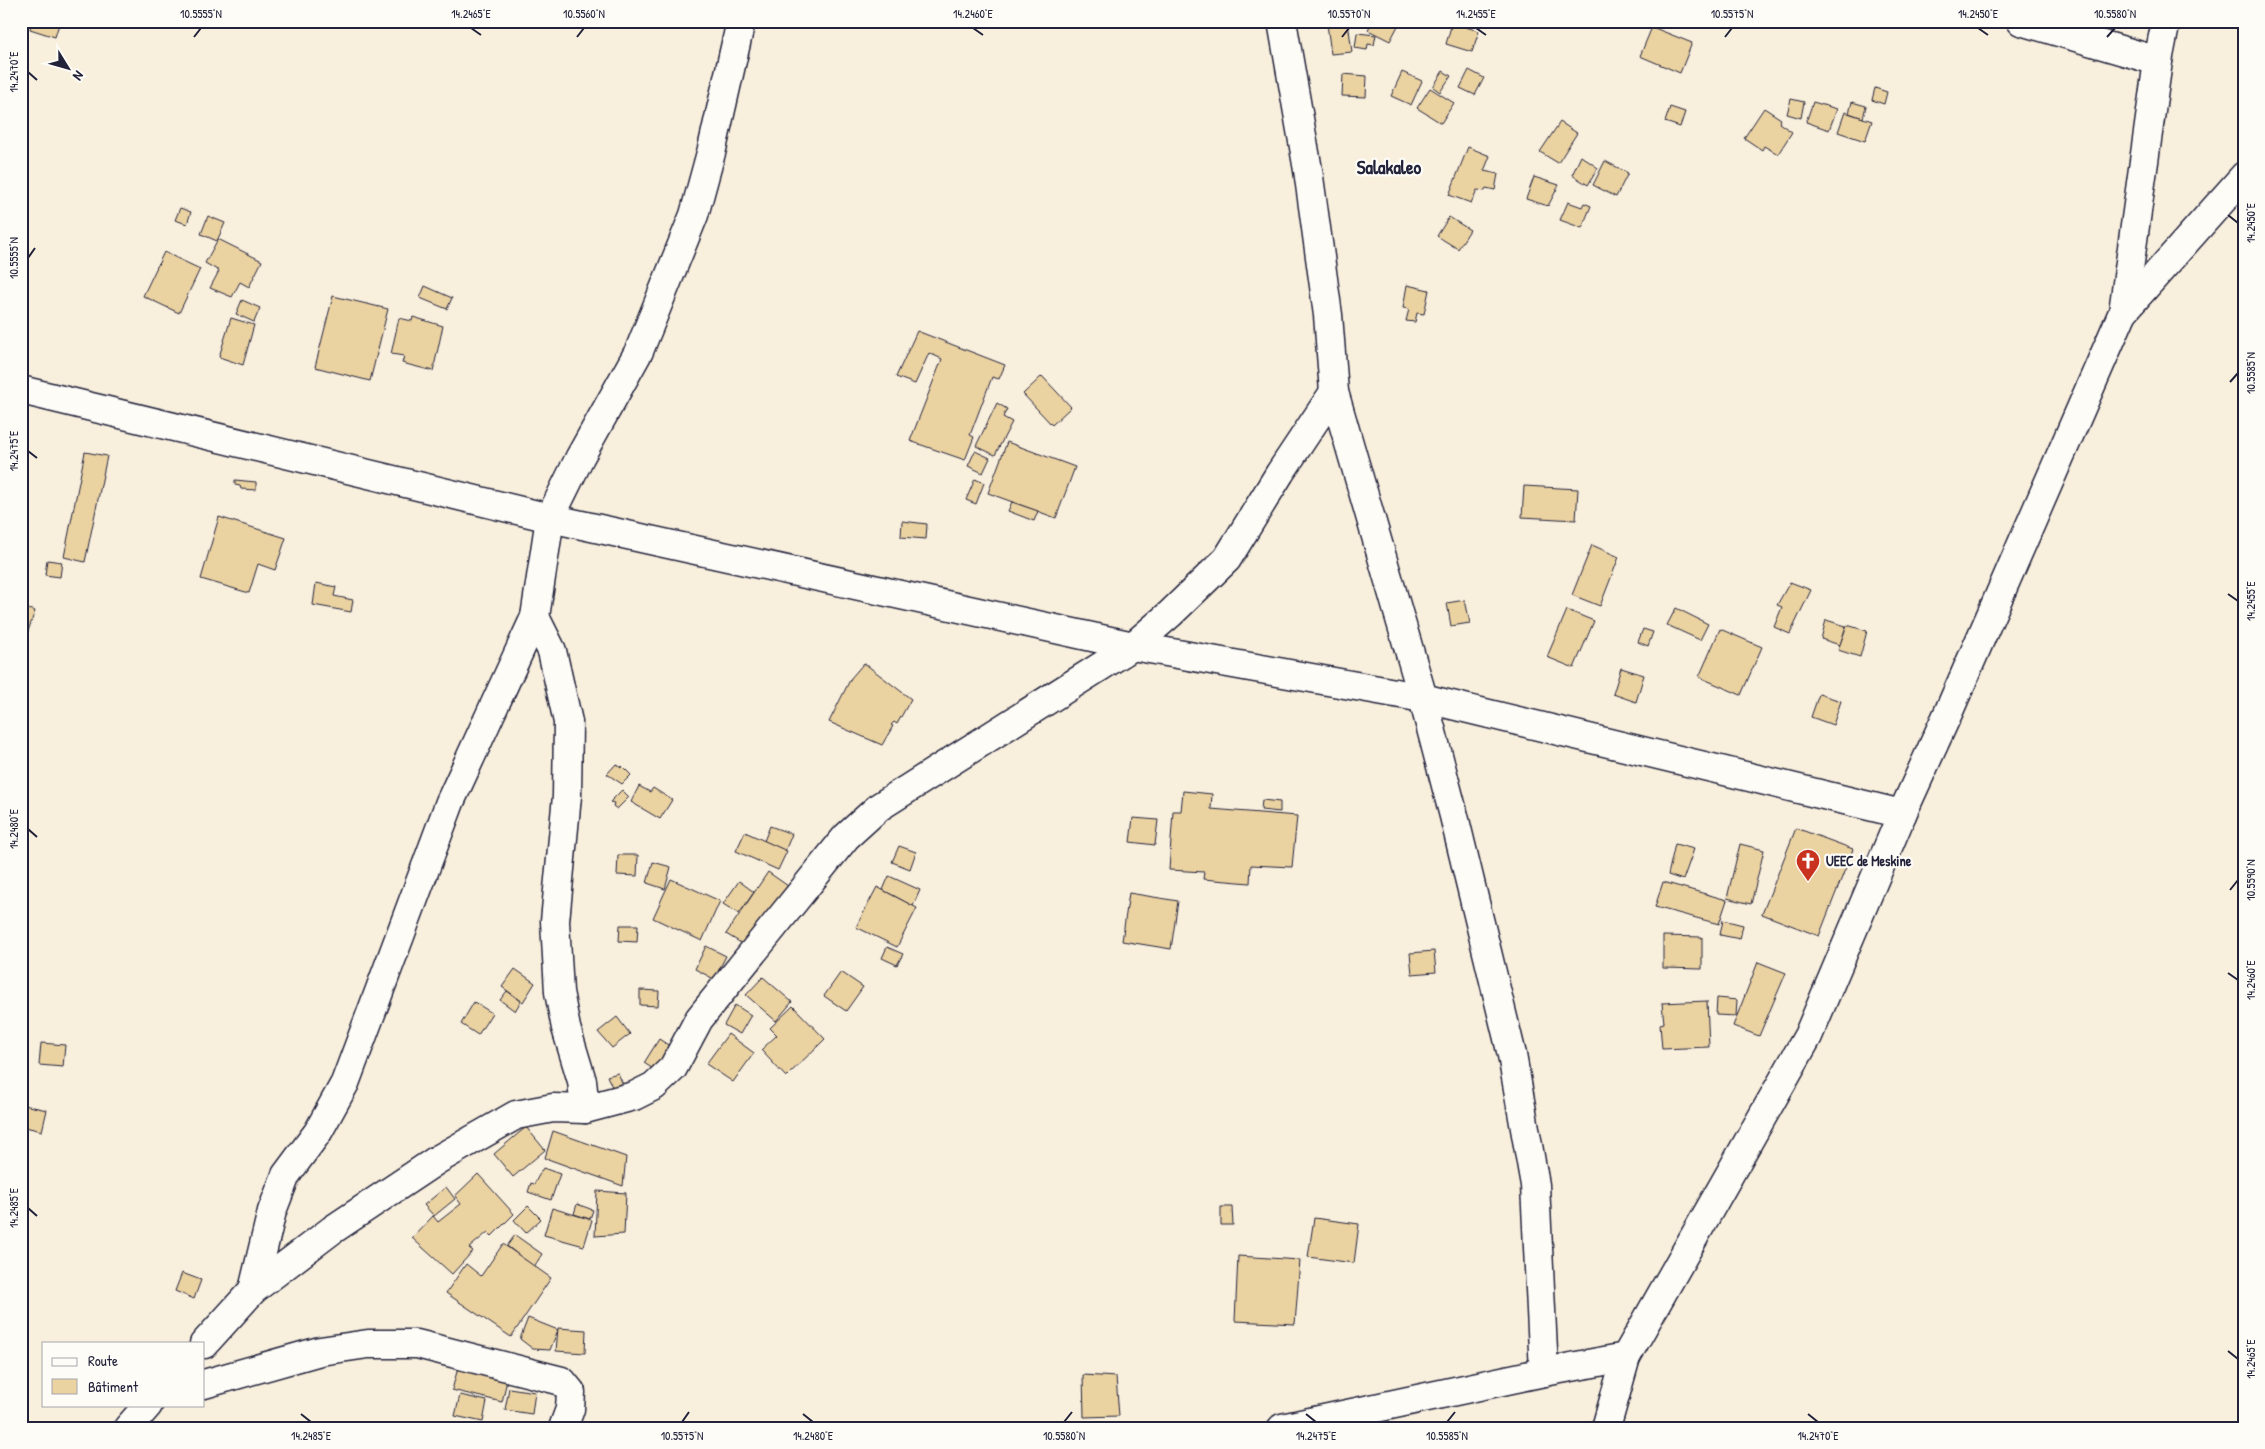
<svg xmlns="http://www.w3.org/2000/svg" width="2265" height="1449" viewBox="0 0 2265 1449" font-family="'Patrick Hand',sans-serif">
	<rect width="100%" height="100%" fill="#f8efdd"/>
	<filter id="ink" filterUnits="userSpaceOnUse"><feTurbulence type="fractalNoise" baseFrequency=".02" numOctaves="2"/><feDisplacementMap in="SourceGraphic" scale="10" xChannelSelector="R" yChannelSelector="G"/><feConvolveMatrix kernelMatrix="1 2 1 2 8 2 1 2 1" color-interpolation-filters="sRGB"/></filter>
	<g filter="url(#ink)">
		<g fill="#ebd2a1" stroke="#22223b">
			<polygon points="32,21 60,21 55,37 30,29"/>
			<polygon points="1372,21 1399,21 1400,22 1390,41 1368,30"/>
			<polygon points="1348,22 1352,52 1331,54 1327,24"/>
			<polygon points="1452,23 1479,31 1472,52 1446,44"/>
			<polygon points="1652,27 1692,43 1680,73 1640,56"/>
			<polygon points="1357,33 1376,35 1374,45 1368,44 1367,50 1355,48"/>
			<polygon points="1469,70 1484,78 1475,95 1460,88"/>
			<polygon points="1443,71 1451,76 1440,92 1433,87"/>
			<polygon points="1402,72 1422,81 1411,105 1391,96"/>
			<polygon points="1343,74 1367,76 1366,97 1342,96"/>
			<polygon points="1430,88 1454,103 1441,123 1417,108"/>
			<polygon points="1875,88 1887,92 1884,104 1872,100"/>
			<polygon points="1791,99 1804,102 1801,118 1787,114"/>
			<polygon points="1813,102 1837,109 1829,130 1806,122"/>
			<polygon points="1852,102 1866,106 1863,118 1849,113"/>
			<polygon points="1670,107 1685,112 1680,127 1665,122"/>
			<polygon points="1764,108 1781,119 1779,123 1792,132 1778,154 1764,146 1762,150 1744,138"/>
			<polygon points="1845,112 1872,121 1865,141 1838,132"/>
			<polygon points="1560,122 1577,133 1558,163 1540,152"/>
			<polygon points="1468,147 1490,156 1484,171 1498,174 1495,190 1486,188 1485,191 1477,190 1471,203 1449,195"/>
			<polygon points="1581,156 1598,168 1588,185 1572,175"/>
			<polygon points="1605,161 1628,173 1616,197 1593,185"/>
			<polygon points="1534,177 1559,185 1548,206 1526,199"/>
			<polygon points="1568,202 1582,207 1584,203 1591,206 1582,228 1560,220"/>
			<polygon points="180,208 191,212 187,224 175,220"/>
			<polygon points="208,216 225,223 217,241 201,234"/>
			<polygon points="1449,217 1470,230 1458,249 1437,236"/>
			<polygon points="218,239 262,261 249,287 240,282 232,297 210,288 219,271 205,263"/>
			<polygon points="164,252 200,269 179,313 143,296"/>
			<polygon points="1407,285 1429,290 1424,314 1417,313 1415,322 1406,321 1409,309 1403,308"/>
			<polygon points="425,286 452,298 447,309 420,298"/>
			<polygon points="333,296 388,309 370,381 315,367"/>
			<polygon points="242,300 260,308 254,322 236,314"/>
			<polygon points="413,317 443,326 433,371 402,363 404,356 391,354 399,318 412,321"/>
			<polygon points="231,318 254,325 243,365 219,357"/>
			<polygon points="917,331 1005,365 999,379 992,377 970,435 974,437 965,460 910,441 942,359 929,353 915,384 896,377"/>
			<polygon points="1042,376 1071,407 1052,425 1023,394"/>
			<polygon points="997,403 1007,409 1003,417 1012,422 995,455 976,446"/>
			<polygon points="1007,442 1075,467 1056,518 988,493"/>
			<polygon points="975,451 990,458 983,473 968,466"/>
			<polygon points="85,452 107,456 85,562 64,557"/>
			<polygon points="975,479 984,483 976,504 966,500"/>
			<polygon points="235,480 256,482 256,490 241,489 240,486 235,485"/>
			<polygon points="1524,486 1578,489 1576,520 1522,517"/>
			<polygon points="1012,502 1038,511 1034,521 1008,511"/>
			<polygon points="219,517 286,538 275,570 258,564 249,593 201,579"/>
			<polygon points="902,521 927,524 926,539 901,537"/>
			<polygon points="1592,545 1619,557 1600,606 1572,595"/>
			<polygon points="47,560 62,562 60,577 45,575"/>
			<polygon points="1790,582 1811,590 1790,634 1774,627 1782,607 1777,605"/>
			<polygon points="316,583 336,587 334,596 353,600 351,612 313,605"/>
			<polygon points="1465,600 1470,623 1451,626 1447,603"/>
			<polygon points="21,607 35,611 26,637 21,635"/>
			<polygon points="1676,608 1708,624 1700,640 1667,625"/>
			<polygon points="1567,610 1594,621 1574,668 1547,657"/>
			<polygon points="1826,620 1846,626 1840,645 1821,639"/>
			<polygon points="1847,625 1867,631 1860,657 1838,650"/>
			<polygon points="1643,629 1653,632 1648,646 1638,642"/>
			<polygon points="1720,629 1762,647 1741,695 1699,677"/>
			<polygon points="864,663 911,699 897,724 894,722 891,725 893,726 882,745 829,722 851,678"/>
			<polygon points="1621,668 1644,675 1636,702 1613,694"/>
			<polygon points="1819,694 1841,701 1833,725 1811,717"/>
			<polygon points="616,764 621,768 622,766 631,775 622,784 607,774"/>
			<polygon points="639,786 650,792 653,788 672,800 660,819 631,802"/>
			<polygon points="622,790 629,797 617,809 613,806 614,803 610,802"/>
			<polygon points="1183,791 1212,794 1211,809 1297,816 1292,867 1251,865 1250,883 1203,879 1204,872 1169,870 1173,811 1181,811"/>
			<polygon points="1262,800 1280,802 1280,812 1261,810"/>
			<polygon points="1133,818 1158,820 1155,845 1130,842"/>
			<polygon points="770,826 792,834 785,851 764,841"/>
			<polygon points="1796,828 1853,849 1819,936 1762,914"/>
			<polygon points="745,832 787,851 778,870 736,851"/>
			<polygon points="1675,844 1694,849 1683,880 1668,875"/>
			<polygon points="1740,844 1764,850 1751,904 1727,898"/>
			<polygon points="899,846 916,852 910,869 892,862"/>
			<polygon points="618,855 638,855 637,876 617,875"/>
			<polygon points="653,862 671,867 665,889 647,883"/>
			<polygon points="768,872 788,886 746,946 726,934"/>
			<polygon points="889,876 920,890 913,906 883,890"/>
			<polygon points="671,879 720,901 702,941 653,918"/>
			<polygon points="739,881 754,892 739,914 723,904"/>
			<polygon points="1663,882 1727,900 1719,924 1655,907"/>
			<polygon points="877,887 917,908 897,947 856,927"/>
			<polygon points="1129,893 1178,901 1171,949 1122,941"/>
			<polygon points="1723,920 1743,925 1740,939 1720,935"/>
			<polygon points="620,925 638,925 637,942 619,941"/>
			<polygon points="1663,936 1702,937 1702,969 1663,968"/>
			<polygon points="706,946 726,956 714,979 695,969"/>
			<polygon points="887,947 903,954 897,965 882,958"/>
			<polygon points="1434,951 1436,972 1412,974 1410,953"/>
			<polygon points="1758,962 1786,973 1759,1036 1733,1026"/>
			<polygon points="515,969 535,983 523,1002 502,987"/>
			<polygon points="841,972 863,987 846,1011 824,996"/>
			<polygon points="763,977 792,1002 776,1021 746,995"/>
			<polygon points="640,990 659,991 658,1006 640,1005"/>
			<polygon points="507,991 521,1001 515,1011 500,1000"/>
			<polygon points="1717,998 1737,1000 1736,1016 1716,1015"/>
			<polygon points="1707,1001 1709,1047 1662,1049 1660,1024 1664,1023 1662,1003"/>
			<polygon points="474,1002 492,1013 478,1035 461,1024"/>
			<polygon points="735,1005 751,1015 740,1034 724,1025"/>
			<polygon points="793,1006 825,1039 786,1077 761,1050 777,1035 770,1028"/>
			<polygon points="617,1017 630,1034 612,1048 598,1032"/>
			<polygon points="728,1034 754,1053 733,1082 706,1064"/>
			<polygon points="659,1039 679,1052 664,1076 644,1063"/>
			<polygon points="41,1043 65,1045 63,1067 39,1065"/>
			<polygon points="618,1073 624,1087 614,1091 607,1076"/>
			<polygon points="24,1105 47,1110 42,1131 21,1126"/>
			<polygon points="526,1127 545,1150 513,1177 494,1154"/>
			<polygon points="553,1131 626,1157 623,1186 545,1158"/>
			<polygon points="543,1168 560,1174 551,1200 528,1192 531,1183 534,1184"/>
			<polygon points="478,1174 514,1214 492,1236 488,1232 469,1248 473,1251 452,1274 412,1238 433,1216 438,1222 461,1204 455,1196"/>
			<polygon points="446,1187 455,1199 434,1216 424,1205"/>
			<polygon points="597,1191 626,1193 624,1234 595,1236"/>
			<polygon points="577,1204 593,1210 590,1219 574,1214"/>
			<polygon points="528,1206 541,1219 526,1233 514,1220"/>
			<polygon points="1221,1207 1232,1207 1233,1225 1221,1225"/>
			<polygon points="552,1208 592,1220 584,1246 544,1235"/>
			<polygon points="1314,1218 1359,1224 1354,1263 1308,1257"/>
			<polygon points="515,1235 542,1254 534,1267 507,1246"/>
			<polygon points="503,1244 551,1278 511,1337 446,1293 466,1264 481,1276"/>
			<polygon points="1238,1256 1300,1260 1295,1324 1235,1321"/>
			<polygon points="182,1273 201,1280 194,1299 175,1291"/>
			<polygon points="528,1318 558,1330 550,1350 533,1349 520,1339"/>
			<polygon points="558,1328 586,1330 585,1353 556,1351"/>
			<polygon points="459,1364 508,1376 502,1402 452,1390"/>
			<polygon points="1083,1375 1116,1377 1119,1416 1084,1417"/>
			<polygon points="509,1388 535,1392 532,1414 505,1410"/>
			<polygon points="460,1395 487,1401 483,1422 455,1416"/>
		</g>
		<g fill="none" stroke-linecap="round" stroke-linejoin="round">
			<defs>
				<g id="minor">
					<polyline points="1282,21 1308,170 1328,315 1334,392 1423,698 1454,816 1512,1055 1535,1185 1544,1372"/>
					<polyline points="2021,21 2158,61"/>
					<polyline points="2123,312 2158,61 2166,21"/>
					<polyline points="21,390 550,518 1133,646 1423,698 1902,814"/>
					<polyline points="535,617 552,651 568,722 567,796 555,921 559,992 566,1028 582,1081 585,1109"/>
					<polyline points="253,1290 272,1211 286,1175 318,1132 345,1083 450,802 535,617 550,518 580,457 639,351 694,215 712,149 741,21"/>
					<polyline points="204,1344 253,1290 332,1230 437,1160 516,1115 553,1108 585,1109 634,1096 654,1086 673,1068 699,1019 707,1009 846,837 879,807 1133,646 1170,614 1227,559 1280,473 1334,392"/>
					<polyline points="204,1384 320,1351 368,1344 417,1344 562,1381 571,1392 570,1409 563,1428"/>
					<polyline points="128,1428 148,1405"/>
					<polyline points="1282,1428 1544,1372 1626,1357"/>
				</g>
				<polyline id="secondary" points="1606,1428 1626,1357 1808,1036 1902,814 1949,711 2123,312 2244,176"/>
			</defs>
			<use href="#minor" stroke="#22223b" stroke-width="31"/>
			<use href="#secondary" stroke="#22223b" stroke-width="31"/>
			<use href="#minor" stroke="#fdfcf7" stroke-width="28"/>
			<use href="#secondary" stroke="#fdfcf7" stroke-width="28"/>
		</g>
	</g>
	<path fill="none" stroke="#22223b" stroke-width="2" d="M471,28l10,7M973,28l10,7M1476,28l10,7M1978,28l10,7M194,37l7,-9M577,37l7,-9M1342,37l7,-9M1725,37l7,-9M2107,37l8,-9M28,72l9,8M2228,215l10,8M28,258l7,-10M2230,382l8,-9M28,451l9,7M2228,594l10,7M28,829l9,8M2230,890l8,-10M2228,973l10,7M28,1208l9,8M2228,1351l10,8M301,1414l10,8M803,1414l10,8M1306,1414l10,8M1808,1414l10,8M682,1422l7,-10M1064,1422l8,-10M1447,1422l8,-10"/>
	<defs>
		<symbol id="church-pin" viewBox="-11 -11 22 30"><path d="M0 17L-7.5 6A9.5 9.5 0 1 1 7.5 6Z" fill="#c8321e" stroke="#fdfcf7"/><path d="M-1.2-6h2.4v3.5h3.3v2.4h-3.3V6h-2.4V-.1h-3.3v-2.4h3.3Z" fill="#fff"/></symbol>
	</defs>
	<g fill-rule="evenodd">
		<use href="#church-pin" x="1794" y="847" width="28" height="38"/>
	</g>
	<g text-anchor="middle" stroke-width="4.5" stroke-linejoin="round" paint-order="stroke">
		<g font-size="14" font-weight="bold" fill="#22223b" stroke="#fdfcf7" text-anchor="start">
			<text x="1826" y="866">UEEC de Meskine</text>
		</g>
		<g font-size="19" font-weight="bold" fill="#22223b" stroke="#fdfcf7">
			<text x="1389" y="174">Salakaleo</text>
		</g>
	</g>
	<rect width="2265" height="1449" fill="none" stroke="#fdfcf7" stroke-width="55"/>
	<rect x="42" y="1342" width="162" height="65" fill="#fdfcf7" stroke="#a5a5ac"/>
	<rect x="52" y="1358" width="25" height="8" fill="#fdfcf7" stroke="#a5a5ac"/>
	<text x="88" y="1366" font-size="15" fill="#22223b">Route</text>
	<rect x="52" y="1379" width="25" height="15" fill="#ebd2a1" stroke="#a5a5ac"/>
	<text x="88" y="1392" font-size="15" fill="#22223b">Bâtiment</text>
	<g transform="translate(68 68) rotate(127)" stroke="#fdfcf7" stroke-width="4" paint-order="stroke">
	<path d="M0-4L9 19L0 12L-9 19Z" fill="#22223b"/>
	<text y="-8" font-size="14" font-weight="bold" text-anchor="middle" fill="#22223b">N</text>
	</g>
	<rect x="28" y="28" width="2210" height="1394" fill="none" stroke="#22223b" stroke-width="2"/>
	<g font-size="12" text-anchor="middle" fill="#22223b">
		<text x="201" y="18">10.5555°N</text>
		<text x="471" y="18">14.2465°E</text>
		<text x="584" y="18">10.5560°N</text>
		<text x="973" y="18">14.2460°E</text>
		<text x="1349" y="18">10.5570°N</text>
		<text x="1476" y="18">14.2455°E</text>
		<text x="1732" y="18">10.5575°N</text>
		<text x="1978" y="18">14.2450°E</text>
		<text x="2115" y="18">10.5580°N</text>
		<text transform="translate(14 72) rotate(-90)" y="4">14.2470°E</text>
		<text transform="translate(2251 223) rotate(-90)" y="4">14.2450°E</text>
		<text transform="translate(14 258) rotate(-90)" y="4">10.5555°N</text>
		<text transform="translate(2251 373) rotate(-90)" y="4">10.5585°N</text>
		<text transform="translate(14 451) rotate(-90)" y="4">14.2475°E</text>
		<text transform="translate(2251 601) rotate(-90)" y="4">14.2455°E</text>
		<text transform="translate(14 829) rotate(-90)" y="4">14.2480°E</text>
		<text transform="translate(2251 880) rotate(-90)" y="4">10.5590°N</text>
		<text transform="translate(2251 980) rotate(-90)" y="4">14.2460°E</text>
		<text transform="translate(14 1208) rotate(-90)" y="4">14.2485°E</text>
		<text transform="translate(2251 1359) rotate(-90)" y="4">14.2465°E</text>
		<text x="311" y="1440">14.2485°E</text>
		<text x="682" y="1440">10.5575°N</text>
		<text x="813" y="1440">14.2480°E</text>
		<text x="1064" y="1440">10.5580°N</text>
		<text x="1316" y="1440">14.2475°E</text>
		<text x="1447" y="1440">10.5585°N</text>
		<text x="1818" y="1440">14.2470°E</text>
	</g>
</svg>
